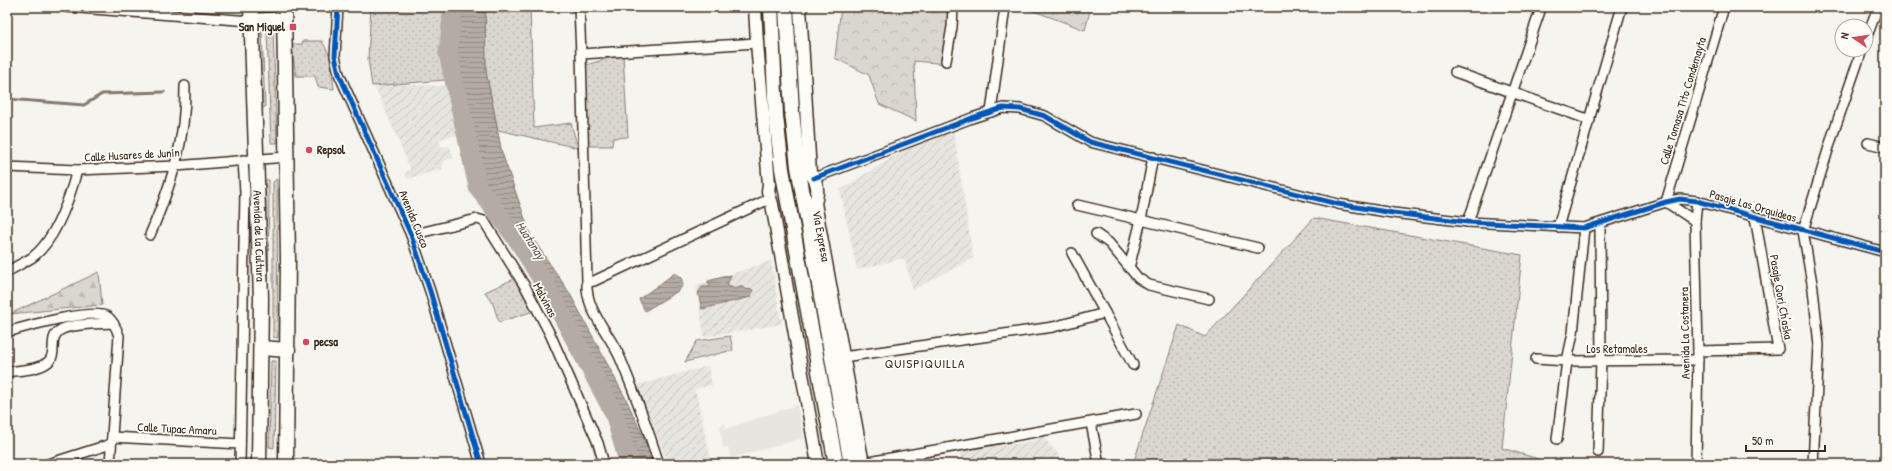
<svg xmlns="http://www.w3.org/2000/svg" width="1892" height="471" viewBox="0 0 1892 471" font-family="'Patrick Hand',sans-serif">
	<defs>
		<pattern id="industrial-furrows" width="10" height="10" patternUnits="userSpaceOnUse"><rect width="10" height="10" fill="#e7e5df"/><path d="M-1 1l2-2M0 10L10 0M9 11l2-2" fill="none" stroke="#c7c5bf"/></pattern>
		<pattern id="grass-dots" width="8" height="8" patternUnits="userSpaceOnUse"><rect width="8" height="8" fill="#dad6d0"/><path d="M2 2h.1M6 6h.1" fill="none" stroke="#bcb8b2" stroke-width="1.8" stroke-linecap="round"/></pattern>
		<pattern id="forest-firs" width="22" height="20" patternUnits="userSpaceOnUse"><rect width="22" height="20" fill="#dad6d0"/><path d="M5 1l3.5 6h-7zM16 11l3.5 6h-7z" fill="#bcb8b2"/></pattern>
		<pattern id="park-crowns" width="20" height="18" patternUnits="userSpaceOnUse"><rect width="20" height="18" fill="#dad6d0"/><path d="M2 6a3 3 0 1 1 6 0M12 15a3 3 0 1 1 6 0" fill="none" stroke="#bcb8b2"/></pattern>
		<pattern id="water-rules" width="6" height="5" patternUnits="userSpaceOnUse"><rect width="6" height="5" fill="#b4aca4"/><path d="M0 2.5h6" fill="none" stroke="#948c85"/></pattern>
	</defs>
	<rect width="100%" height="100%" fill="#f5f4ee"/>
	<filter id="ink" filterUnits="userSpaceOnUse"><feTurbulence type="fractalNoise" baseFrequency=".025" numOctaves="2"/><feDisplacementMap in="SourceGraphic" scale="8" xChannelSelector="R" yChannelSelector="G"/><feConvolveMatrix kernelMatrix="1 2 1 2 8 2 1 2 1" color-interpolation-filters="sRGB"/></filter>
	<g filter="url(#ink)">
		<polygon fill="#e7e5df" points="797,405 804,438 731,458 728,447 723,448 720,426 725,423 725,429"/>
		<g fill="url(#industrial-furrows)">
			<polygon points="374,84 450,86 461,134 440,139 441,147 450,146 453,158 444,161 442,169 407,179 405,173 410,170 410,168"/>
			<polygon points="952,120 973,258 913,290 904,258 857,270 840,190"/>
			<polygon points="771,261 782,324 704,337 696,285"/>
			<polygon points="708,366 712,385 695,389 711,460 694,464 668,464 637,385"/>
			<polygon points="1043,437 1067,464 962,464 959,450 1024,443"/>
		</g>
		<g fill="url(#grass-dots)" stroke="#8a8077">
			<polygon points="371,7 453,7 445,80 372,86 368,59"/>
			<polygon points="485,7 530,7 534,128 571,123 578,148 498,130 486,72"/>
			<polygon points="255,30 262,30 265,107 258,111"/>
			<polygon points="267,31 273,31 277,143 271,143"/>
			<polygon points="303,41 322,41 330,56 334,89 318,87 315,76 296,76 291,44 302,44"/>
			<polygon points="623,54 628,137 613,138 612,146 588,146 586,65"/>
			<polygon points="277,179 278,338 273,337 273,182"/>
			<polygon points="264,180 269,180 268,337 262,336"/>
			<polygon points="1314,218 1522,255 1502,448 1555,464 1133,464 1179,325 1205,337"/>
			<polygon points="516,278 534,311 499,322 493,304 485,292"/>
			<polygon points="271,361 276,361 274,448 269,447"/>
		</g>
		<polygon fill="url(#forest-firs)" stroke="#8a8077" points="99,272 102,305 10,314"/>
		<g fill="url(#park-crowns)" stroke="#8a8077">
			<polygon points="841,7 956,7 947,64 914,61 916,121 879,104 869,75 835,58"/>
			<polygon points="1023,7 1091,7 1085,30"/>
			<polygon points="730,336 733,350 685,362 697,341"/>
		</g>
		<g fill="url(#water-rules)" stroke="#84786e">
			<polygon points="453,7 485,7 486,72 502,153 531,236 569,292 627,401 655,464 629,464 614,413 549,291 519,242 478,187 448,53"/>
			<polygon points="675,273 681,277 683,285 678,291 645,311 639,299"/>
			<polygon points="731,275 727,285 735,289 740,286 745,289 753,290 751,297 702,309 698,293 702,287 710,287 708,281"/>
		</g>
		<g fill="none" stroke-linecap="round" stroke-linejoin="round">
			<polyline stroke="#84786e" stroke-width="3" points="7,99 84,105 102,94 164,92"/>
			<polyline stroke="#b4aca4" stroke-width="19" points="453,7 448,53 478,187 519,242 549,291 614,413 629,464"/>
			<defs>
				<g id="minor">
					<polyline points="66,7 251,21"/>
					<polyline points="338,7 335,56 339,74 411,235 430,291 481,464"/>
					<polyline points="579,7 581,54 757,43"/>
					<polyline points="1866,39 1878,7"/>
					<polyline points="581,54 587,282 594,281 769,199"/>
					<polyline points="946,61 952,27 953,7"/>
					<polyline points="1455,72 1590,120"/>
					<polyline points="991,112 1005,7"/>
					<polyline points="1868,143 1885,147"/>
					<polyline points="1153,157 1141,220 1258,248"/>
					<polyline points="7,167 77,170 176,166 286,157"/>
					<polyline points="814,178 972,118 1003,108 1020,109 1045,116 1090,142 1338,204 1393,213 1468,222 1584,228 1666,202 1680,199 1697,201 1885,252"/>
					<polyline points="1077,205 1141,220 1129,268"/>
					<polyline points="1695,221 1666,202 1724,7"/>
					<polyline points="1468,222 1540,11"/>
					<polyline points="1558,227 1621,10"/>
					<polyline points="1096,234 1109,243 1138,278 1149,285 1209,299"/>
					<path d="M150,235c21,-50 36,-94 35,-149"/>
					<polyline points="411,235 477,219 484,221 526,288 551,336 598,443 604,464"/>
					<path d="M7,272c9,-6 19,-10 27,-16 22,-18 36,-59 43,-86"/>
					<path d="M587,282c-2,29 23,51 34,78 14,34 27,69 38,104"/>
					<polyline points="1105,313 1133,365"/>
					<path d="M7,332c17,-5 88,-25 101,-15 6,5 9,13 11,19l-9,128"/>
					<polyline points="1698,351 1778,349 1755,217"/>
					<polyline points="843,357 1053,327 1105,313 1072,253"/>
					<polyline points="1536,359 1567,361 1698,360"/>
					<path d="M7,372c13,-2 31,-2 41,-10 10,-8 0,-23 11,-31 10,-8 41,-7 54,-8"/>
					<polyline points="1091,423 1099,464"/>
					<polyline points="112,437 240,444"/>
					<polyline points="1557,439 1567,361 1573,333 1584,228"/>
					<polyline points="1598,452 1601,361 1600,224"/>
					<polyline points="863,463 1136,414"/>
					<polyline points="48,464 111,444"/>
					<polyline points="240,464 245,192 243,160"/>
					<polyline points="1696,464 1698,351 1695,221 1697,201"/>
					<polyline points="1813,464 1819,345 1813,289 1803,231 1833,134 1862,50"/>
				</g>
				<g id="secondary">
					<polyline points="755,7 757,43 769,184 768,191 772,204 818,464"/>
					<path id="s1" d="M800,7l10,166c8,9 9,18 5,30l48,261"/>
				</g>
				<g id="primary">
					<polyline points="771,7 776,116 782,169 836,464"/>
					<polyline points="786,7 792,112 798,167 851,464"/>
				</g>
				<g id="trunk">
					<path id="s2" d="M251,7l10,291 -2,166"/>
					<polyline points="284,7 288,259 286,464"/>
					<polyline points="251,21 284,19"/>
					<polyline points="261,348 288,350"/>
				</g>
			</defs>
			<use href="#minor" stroke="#3b2a1e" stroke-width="12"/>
			<use href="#secondary" stroke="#3b2a1e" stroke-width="15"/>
			<use href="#primary" stroke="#3b2a1e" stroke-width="17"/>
			<use href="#trunk" stroke="#3b2a1e" stroke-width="17"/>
			<use href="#minor" stroke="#fdfcf7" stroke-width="9"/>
			<use href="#secondary" stroke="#fdfcf7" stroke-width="12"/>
			<use href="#primary" stroke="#fdfcf7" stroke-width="14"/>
			<use href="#trunk" stroke="#fdfcf7" stroke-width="14"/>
			<defs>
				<g id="cycleway">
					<polyline points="338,7 335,56 339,74 411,235 430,291 481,464"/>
					<polyline points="814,178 972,118 1003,108 1020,109 1045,116 1090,142 1338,204 1393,213 1468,222 1584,228 1666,202 1680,199 1697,201 1885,252"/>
				</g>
			</defs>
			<use href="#cycleway" stroke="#fdfcf7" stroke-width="8"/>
			<use href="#cycleway" stroke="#0057b8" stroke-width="5"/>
		</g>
	</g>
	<g fill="#d1495b" stroke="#fdfcf7" stroke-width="1.5">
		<rect x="289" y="23" width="8" height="8" rx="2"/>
		<circle cx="309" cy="150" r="4"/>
		<circle cx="306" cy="342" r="4"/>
	</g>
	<g text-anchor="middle" stroke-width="3.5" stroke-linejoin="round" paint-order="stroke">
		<g font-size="12" font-weight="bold" fill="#3b2a1e" stroke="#fdfcf7" text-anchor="start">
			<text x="285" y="31" text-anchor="end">San Miguel</text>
			<text x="317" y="154">Repsol</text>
			<text x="314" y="346">pecsa</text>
		</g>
		<g font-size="12" fill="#3b2a1e" stroke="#fdfcf7">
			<text transform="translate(1683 101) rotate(-73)" y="4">Calle Tomasa Tito Condemayta</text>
			<text transform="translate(132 155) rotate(-3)" y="4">Calle Husares de Junín</text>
			<text transform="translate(1753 206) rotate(16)" y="4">Pasaje Las Orquideas</text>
			<text transform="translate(414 219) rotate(68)" y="4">Avenida Cusco</text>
			<text dy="4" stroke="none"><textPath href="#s2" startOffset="229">Avenida de la Cultura</textPath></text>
			<text dy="4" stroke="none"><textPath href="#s1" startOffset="232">Vía Expresa</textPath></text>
			<text transform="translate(1781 297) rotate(80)" y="4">Pasaje Qori Ch'aska</text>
			<text transform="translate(545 300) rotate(62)" y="4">Malvinas</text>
			<text transform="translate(1685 333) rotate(-91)" y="4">Avenida La Costanera</text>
			<text x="1617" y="353">Los Retamales</text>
			<text transform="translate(177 429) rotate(3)" y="4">Calle Tupac Amaru</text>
		</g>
		<g font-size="13" font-style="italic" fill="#65584d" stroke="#fdfcf7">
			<text transform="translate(531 240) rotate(57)" y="5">Huatanay</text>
		</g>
		<g font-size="13" letter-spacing="1" fill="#3b2a1e" stroke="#fdfcf7">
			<text x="925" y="368">QUISPIQUILLA</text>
		</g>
	</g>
	<rect width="1892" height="471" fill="none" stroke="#fdfcf7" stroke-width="24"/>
	<rect x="12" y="12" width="1868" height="447" fill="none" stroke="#3b2a1e" stroke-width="1.5" filter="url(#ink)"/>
	<g transform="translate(1854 38) rotate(283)"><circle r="19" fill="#fdfcf7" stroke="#afa8a0"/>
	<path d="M0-3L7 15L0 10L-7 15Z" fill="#d1495b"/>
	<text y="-6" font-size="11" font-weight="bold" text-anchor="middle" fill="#3b2a1e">N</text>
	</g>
	<path d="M1746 445v6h79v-6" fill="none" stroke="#3b2a1e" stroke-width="2"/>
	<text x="1752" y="445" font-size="12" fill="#3b2a1e" stroke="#fdfcf7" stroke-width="3" paint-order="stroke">50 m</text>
</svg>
